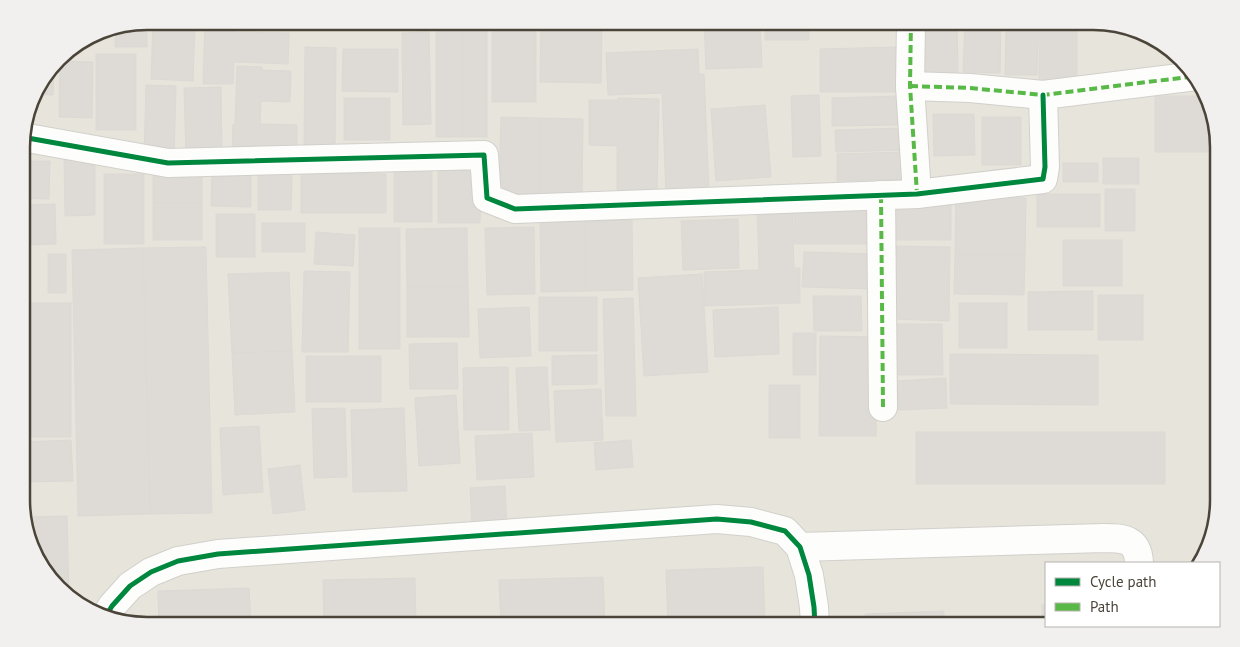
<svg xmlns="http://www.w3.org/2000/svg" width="1240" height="647" viewBox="0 0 1240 647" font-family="'PT Sans',sans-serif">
	<rect width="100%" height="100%" fill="#f4f2ee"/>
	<polygon fill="#e7e4dc" points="147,21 1093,21 1149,34 1197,77 1218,131 1219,500 1206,556 1199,563 1046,563 1046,626 147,626 91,613 47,576 22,516 22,139 34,92 64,53 99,31"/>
	<polygon fill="#c0ddf1" points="1210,233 1218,233 1218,368"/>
	<g fill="#dedbd6" stroke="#dcd9d4">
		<polygon points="147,21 147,47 115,47 115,28"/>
		<polygon points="153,21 195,23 193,81 151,79"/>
		<polygon points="205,21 235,21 234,32 289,33 288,64 234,62 233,84 203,84"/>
		<rect x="436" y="21" width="26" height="116"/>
		<rect x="462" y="21" width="25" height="116"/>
		<rect x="492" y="21" width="44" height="81"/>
		<polygon points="541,21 602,21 601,83 540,82"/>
		<polygon points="704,21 760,21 762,67 706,69"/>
		<rect x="765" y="21" width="44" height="19"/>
		<polygon points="920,21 957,21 958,74 921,75"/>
		<polygon points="965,21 1001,21 1000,73 963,72"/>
		<polygon points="1006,21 1038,21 1037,75 1005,75"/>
		<polygon points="103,30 102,35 93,35 99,31"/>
		<rect x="1039" y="30" width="38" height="51"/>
		<polygon points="1135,31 1149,34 1153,39 1135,39"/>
		<polygon points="429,32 431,124 403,125 402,33"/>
		<polygon points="305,47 336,48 335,145 304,145"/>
		<polygon points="900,47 902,92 820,92 820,49"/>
		<polygon points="343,49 398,49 398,92 342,91"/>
		<polygon points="698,49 699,74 704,74 709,191 666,193 662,93 608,95 606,53"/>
		<rect x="96" y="54" width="40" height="76"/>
		<polygon points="60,61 93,62 92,118 59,117"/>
		<polygon points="54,65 53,95 34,94 34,92"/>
		<polygon points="237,66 262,67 262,70 291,71 290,102 261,101 260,124 297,125 297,155 232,154 233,124 235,124"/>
		<polygon points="146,85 176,86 174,158 144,158"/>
		<polygon points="221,87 222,155 186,156 184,88"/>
		<polygon points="819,95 821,156 793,157 791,96"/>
		<polygon points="900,96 900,125 832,126 832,98"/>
		<polygon points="1155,96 1204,96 1218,131 1218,152 1155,152"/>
		<rect x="344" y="98" width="46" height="42"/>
		<polygon points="618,98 659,99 657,192 617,191 617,146 589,145 589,100 618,100"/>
		<polygon points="765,105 771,177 716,181 711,109"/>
		<polygon points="933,114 974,114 975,155 934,156"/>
		<polygon points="501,117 540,118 540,196 499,196"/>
		<rect x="982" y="117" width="39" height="48"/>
		<polygon points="540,118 583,119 582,197 540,196"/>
		<polygon points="906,128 907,150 836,152 835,130"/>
		<polygon points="906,152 907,179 837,181 837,154"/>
		<polygon points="95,153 95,215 65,216 64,154"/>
		<rect x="1103" y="158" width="36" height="26"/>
		<rect x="394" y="159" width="38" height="63"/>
		<polygon points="22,161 50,161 49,199 22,198"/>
		<rect x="1063" y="163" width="35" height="19"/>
		<polygon points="438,164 481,165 480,223 438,223"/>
		<rect x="153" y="171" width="49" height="32"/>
		<polygon points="258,172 292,173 291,210 258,210"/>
		<polygon points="301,173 386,174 386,213 301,213"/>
		<rect x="104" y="174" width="40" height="70"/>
		<polygon points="212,174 251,175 251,207 211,206"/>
		<rect x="1105" y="189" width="30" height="42"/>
		<rect x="1037" y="194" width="63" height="33"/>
		<polygon points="956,196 1026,198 1025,255 955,254"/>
		<polygon points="888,199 951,200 951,240 888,240"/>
		<rect x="153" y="203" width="49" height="37"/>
		<rect x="794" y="203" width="82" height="41"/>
		<polygon points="55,204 56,244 22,245 22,205"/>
		<polygon points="792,205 794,268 800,268 800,303 704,306 704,272 759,270 757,206"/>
		<rect x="216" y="214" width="39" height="43"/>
		<polygon points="738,219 739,268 683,270 681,221"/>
		<polygon points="632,220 633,290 586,291 585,221"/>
		<polygon points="585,221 586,291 541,292 540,222"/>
		<rect x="262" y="223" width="43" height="29"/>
		<polygon points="534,227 535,294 487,295 485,228"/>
		<rect x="359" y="228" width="41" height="121"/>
		<polygon points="467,228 468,286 407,286 406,229"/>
		<polygon points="316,232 355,235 353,266 314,264"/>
		<rect x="1063" y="240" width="59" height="46"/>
		<polygon points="893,246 950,247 949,321 893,319"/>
		<polygon points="206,247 212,513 150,514 143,248"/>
		<polygon points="143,248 150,514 78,516 72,250"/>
		<polygon points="804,252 877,254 877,289 802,287"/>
		<rect x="48" y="254" width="18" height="39"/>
		<polygon points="955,254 1025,255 1024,295 954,294"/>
		<polygon points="304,271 350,272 348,352 302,352"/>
		<polygon points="289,272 292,351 232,353 228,274"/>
		<polygon points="702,274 708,372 644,376 638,278"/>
		<polygon points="407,286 468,286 469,337 407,337"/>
		<polygon points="1093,291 1093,330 1028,330 1028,292"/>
		<rect x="1098" y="295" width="45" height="45"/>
		<polygon points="813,296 861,296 862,331 814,331"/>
		<rect x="539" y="297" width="58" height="54"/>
		<polygon points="633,298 636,416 606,416 603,299"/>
		<rect x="22" y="303" width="9" height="134"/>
		<rect x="31" y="303" width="40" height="134"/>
		<rect x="959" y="303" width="48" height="45"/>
		<polygon points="529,307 531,356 480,358 478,309"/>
		<polygon points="778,307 779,354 715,357 713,310"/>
		<polygon points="892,324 942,324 943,375 893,375"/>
		<rect x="793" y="333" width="23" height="42"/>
		<polygon points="820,336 877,337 876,436 819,436"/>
		<polygon points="457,343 458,389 410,389 409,344"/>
		<polygon points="292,351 295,412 235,415 232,353"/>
		<polygon points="950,354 1098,355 1098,405 950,404"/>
		<polygon points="597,355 597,384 552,385 552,356"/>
		<rect x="306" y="356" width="75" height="46"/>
		<polygon points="508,367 509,430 464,430 463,368"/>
		<polygon points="547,367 550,430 519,431 516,368"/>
		<polygon points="946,378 947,408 898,410 897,381"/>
		<rect x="769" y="385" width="31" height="53"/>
		<polygon points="601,389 603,440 556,442 554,391"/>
		<polygon points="456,395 460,463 419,466 415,398"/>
		<polygon points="345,408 347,477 314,478 312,409"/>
		<polygon points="404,408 407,491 353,492 351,410"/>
		<polygon points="259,426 263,492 223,495 220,428"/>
		<rect x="916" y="432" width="249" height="52"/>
		<polygon points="532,433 534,477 477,480 475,436"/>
		<polygon points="71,440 73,481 22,482 22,442"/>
		<polygon points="631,440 633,467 596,470 594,443"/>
		<polygon points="300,465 305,510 273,514 268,469"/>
		<polygon points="505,486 507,526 472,529 470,488"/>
		<polygon points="67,516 69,594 47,576 29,533 29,517"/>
		<polygon points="23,517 29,517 29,533"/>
		<polygon points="763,567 765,626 668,626 666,570"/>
		<polygon points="603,577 605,626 501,626 499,580"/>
		<polygon points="415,578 416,626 324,626 323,580"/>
		<polygon points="249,588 251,626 159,626 158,591"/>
		<rect x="1042" y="605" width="4" height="21"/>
		<polygon points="944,611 944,626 865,626 865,614"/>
	</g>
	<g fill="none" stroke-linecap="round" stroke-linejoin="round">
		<defs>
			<g id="street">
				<polyline points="911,21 910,86 917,194"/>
				<polyline points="910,86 970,88 1043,95 1196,76"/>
				<polyline points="22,137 168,163 484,155 487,198 515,209 917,194 1043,179 1045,167 1043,95"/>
				<polyline points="881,195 883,407"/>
				<path d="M800,547l304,-9c20,0 34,1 35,25"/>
				<polyline points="106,616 112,606 130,586 151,572 178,561 218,554 717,519 751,522 785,531 800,547 809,575 814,607 815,626"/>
			</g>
		</defs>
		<use href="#street" stroke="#d2d0cb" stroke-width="30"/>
		<use href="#street" stroke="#fdfdfc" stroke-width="28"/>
		<g stroke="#58b947" stroke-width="4" stroke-dasharray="8 4" stroke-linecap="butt">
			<polyline points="911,21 910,86 917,194"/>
			<polyline points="910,86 970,88 1043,95 1196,76"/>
			<polyline points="881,195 883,407"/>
		</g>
		<defs>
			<g id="cycleway">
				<polyline points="22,137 168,163 484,155 487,198 515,209 917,194 1043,179 1045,167 1043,95"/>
				<polyline points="106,616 112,606 130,586 151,572 178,561 218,554 717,519 751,522 785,531 800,547 809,575 814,607 815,626"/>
			</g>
		</defs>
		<use href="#cycleway" stroke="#fff" stroke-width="8"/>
		<use href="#cycleway" stroke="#00873e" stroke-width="5"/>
	</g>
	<path d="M0 0H1240V647H0ZM147 30H1093A117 117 0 0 1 1210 147V500A117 117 0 0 1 1093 617H147A117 117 0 0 1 30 500V147A117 117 0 0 1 147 30Z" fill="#f1f0ef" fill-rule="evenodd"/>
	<path fill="none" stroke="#4b4439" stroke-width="2.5" d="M147 30H1093A117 117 0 0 1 1210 147V500A117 117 0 0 1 1093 617H147A117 117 0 0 1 30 500V147A117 117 0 0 1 147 30Z"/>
	<rect x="1045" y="562" width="175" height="65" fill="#ffffff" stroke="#b7b4b0"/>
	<rect x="1055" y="578" width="25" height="8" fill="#00873e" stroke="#b7b4b0"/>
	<text x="1090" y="587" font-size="15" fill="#4b4439">Cycle path</text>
	<rect x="1055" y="603" width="25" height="8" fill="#58b947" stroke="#b7b4b0"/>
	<text x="1090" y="612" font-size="15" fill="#4b4439">Path</text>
</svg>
